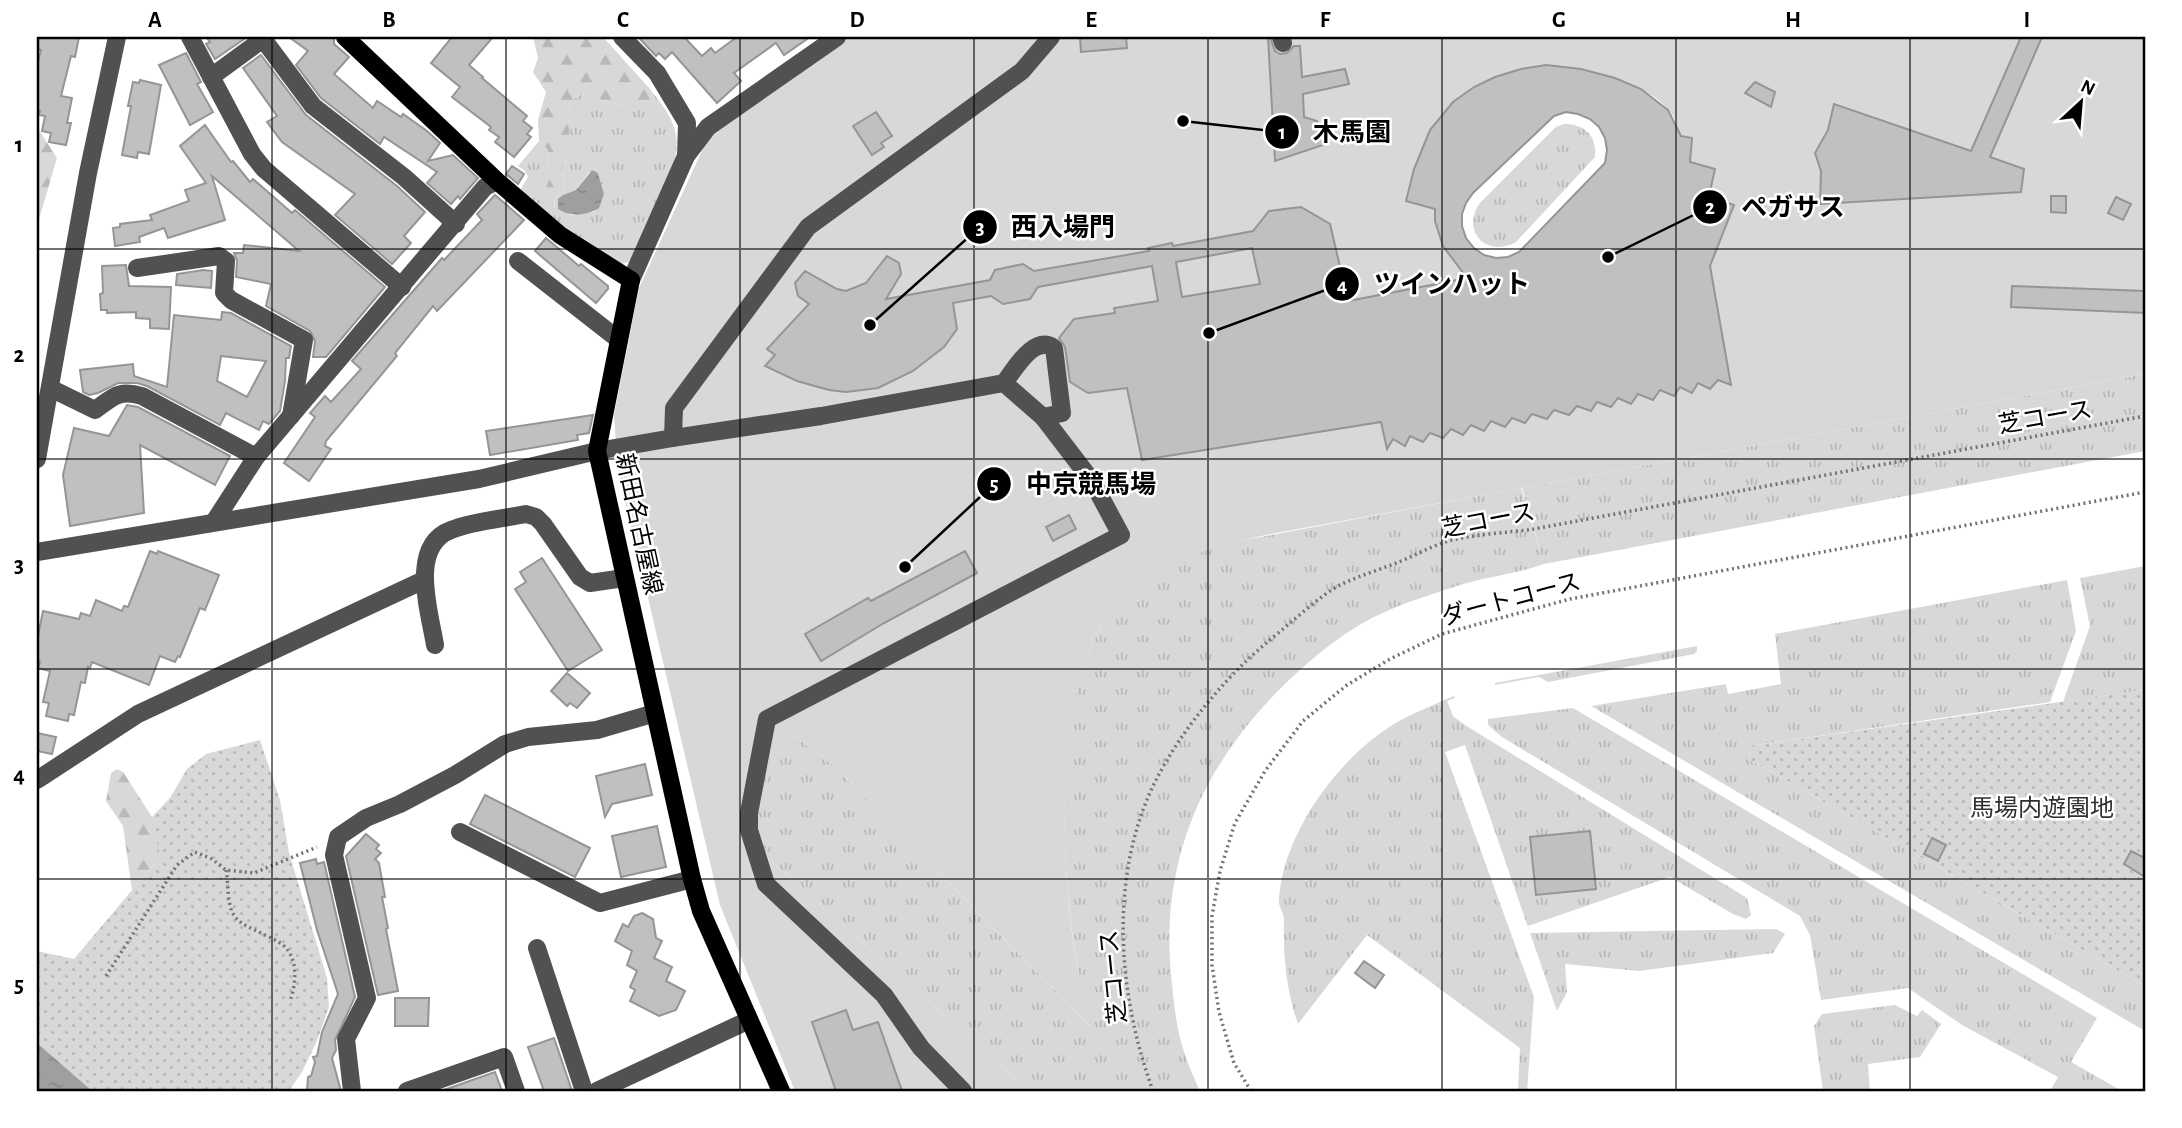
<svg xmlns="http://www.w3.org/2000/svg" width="2182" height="1128" viewBox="0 0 2182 1128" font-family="'Alegreya Sans','Noto Sans JP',sans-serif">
	<defs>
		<pattern id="grass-tufts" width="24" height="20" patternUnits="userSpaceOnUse" patternTransform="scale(1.75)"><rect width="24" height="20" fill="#d8d8d8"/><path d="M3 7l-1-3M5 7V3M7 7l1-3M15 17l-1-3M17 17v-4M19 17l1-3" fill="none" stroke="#b8b8b8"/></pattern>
		<pattern id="forest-firs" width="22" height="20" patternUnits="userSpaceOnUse" patternTransform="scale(1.75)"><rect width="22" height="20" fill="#d8d8d8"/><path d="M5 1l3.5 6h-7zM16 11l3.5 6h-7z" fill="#b8b8b8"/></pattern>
		<pattern id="park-dots" width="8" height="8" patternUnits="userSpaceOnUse" patternTransform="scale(1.75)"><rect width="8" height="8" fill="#d8d8d8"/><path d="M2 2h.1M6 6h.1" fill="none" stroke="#b8b8b8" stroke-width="1.8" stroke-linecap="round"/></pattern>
		<pattern id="water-ripples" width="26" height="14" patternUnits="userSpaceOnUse" patternTransform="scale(1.75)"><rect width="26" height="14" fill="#9f9f9f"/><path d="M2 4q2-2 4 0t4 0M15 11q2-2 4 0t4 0" fill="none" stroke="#878787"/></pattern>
	</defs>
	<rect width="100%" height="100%" fill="#fff"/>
	<g fill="url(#grass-tufts)" fill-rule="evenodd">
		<path d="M650,89c10,13 21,26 25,42 10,37 -29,97 -46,131l-11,3 -27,-15 -72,-58 9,-15 -3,-6 -7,-5 21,-25 8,8 3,6 -2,6 7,48v-9l9,-12 -2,-18 7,-18v-35l2,-17 11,-6 41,12 33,-6zM589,172l9,1 6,21 -10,18 -23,3 -13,-6 1,-10 4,-4 13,-5z"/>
		<path d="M1564,124c21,0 33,12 31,33l-79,85c-29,16 -55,-10 -37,-38l77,-77z"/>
		<path d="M2145,374v77l-601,113c-25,9 -51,12 -77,19 -26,8 -55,17 -80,28 -38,16 -73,45 -103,74 -84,82 -126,181 -112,299 2,22 5,47 12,68 4,13 10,26 16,39h-171l-262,-234 -11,-35 10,-56 29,-30 38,29 257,261c-5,-24 -11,-49 -15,-73 -14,-97 -27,-283 50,-357 27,-25 63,-40 98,-52l298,-56 22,73 -21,-73z"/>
		<polygon points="2145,566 2145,690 2063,702 2090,626 2080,578"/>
		<polygon points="2067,580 2076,631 2050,702 1750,746 1749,759 2145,986 2145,1031 1591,706 1726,684 1728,694 1781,684 1775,634"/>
		<polygon points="1697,646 1697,651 1694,654 1548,682 1539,677 1495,685 1495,683"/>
		<path d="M1454,696l1,2 -8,3 6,15 12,9 282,173 4,17 -5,4 -13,-5 -63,-37 -142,49 2,7 246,-4 9,5 -12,19 -134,18 -74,-7 2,28 -10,19 -92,-266 -20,7 89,245 -7,94h-9l2,-43 -153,-113 -69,89c-12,-34 -15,-69 -14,-105 0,-8 -6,-11 -5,-20 4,-67 63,-147 122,-179 17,-9 35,-16 53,-24z"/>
		<polygon points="1573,708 2097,1018 2071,1062 2122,1091 2050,1091 2058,1077 1962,1025 1908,988 1821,1000 1810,935 1800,916 1502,737 1488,725 1488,719"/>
		<polygon points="1895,1005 1917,1016 1922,1010 1941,1024 1920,1057 1868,1064 1870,1091 1823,1091 1814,1026 1822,1014"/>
	</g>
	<g fill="url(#forest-firs)">
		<polygon points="533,37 603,37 650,89 656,100 653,106 623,106 582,94 571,100 569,117 569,152 562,170 564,188 555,200 553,213 548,214 538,206 550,178 548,161 550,155 547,149 539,141 538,120 546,92 533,72 538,58"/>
		<polygon points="37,127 57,158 37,226"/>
		<polygon points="117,769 123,772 152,817 170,798 185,806 160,857 132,890 123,826 106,801 111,773"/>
	</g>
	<g fill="url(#park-dots)">
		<polygon points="2145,690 2145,986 1749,759 1750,746"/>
		<polygon points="260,740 280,800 289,853 327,978 329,1007 317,1041 302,1072 289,1091 37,1091 37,951 74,959 160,857 153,818 170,798 187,769 206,754"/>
	</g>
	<path fill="#d8d8d8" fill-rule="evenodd" d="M848,37h1297v337l-874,160c-53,11 -103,25 -145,62 -77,67 -65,265 -51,358 4,25 11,49 16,73l-258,-262 -38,-29 -29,31 -10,55 11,35 262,234h-234l-75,-186 -102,-435 -4,-55 25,-127 66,-144 7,-10zM1546,65c35,2 136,22 132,71l14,2 -2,24 19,34 1,70 20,119 -12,-5 -8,9 -12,-6 -6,9 -12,-5 -6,9 -14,-6 -7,9 -15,-5 -7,9 -13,-5 -7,9 -14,-5 -6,9 -14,-5 -8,9 -15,-5 -8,9 -14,-5 -7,9 -13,-5 -7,9 -14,-6 -7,10 -13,-6 -8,9 -12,-5 -8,9 -13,-5 -7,9 -13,-6 -6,9 -11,-6 -5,9 -34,-148 123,-24c-27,-14 -43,-36 -42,-67l-29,-8c18,-84 53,-125 140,-136z"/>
	<g fill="url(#water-ripples)">
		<path d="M592,170l6,3 6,21 -5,14c-12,8 -29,9 -41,1v-10l5,-4 13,-5z"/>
		<polygon points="37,1043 92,1091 37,1091"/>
	</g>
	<g fill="#c0c0c0" stroke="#959595" stroke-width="2" fill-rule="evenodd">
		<polygon points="37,37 79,37 75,57 71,56 61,96 72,98 67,123 71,123 66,145 49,142 51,133 42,131 45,116 39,115 40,111 37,110 37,66 41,50 37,49"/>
		<polygon points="206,37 247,37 215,59 206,44 210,42"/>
		<polygon points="289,37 334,37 334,44 349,57 334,74 373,108 377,101 401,117 403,114 427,131 440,143 428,161 453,155 478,178 460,199 458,196 451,204 427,183 437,172 384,137 380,144 321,98 296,65 308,51"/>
		<polygon points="452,37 493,37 469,65 483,77 482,78 527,116 523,121 532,128 527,134 531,137 514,157 495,142 499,137 489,130 491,127 452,97 460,87 431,63"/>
		<polygon points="638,37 686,37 685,38 702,56 711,48 715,53 737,37 810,37 784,55 776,43 734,73 741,81 717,103 672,52 665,59 659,53 656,56"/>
		<polygon points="1080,37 1126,37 1127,48 1081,52"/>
		<polygon points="1268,37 1270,37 1275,51 1280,54 1287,53 1294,46 1300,46 1302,77 1345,69 1349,84 1303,94 1304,117 1317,121 1326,144 1275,161"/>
		<polygon points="2021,37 2042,37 1990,157 2024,169 2021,192 1820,204 1821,171 1815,153 1828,130 1834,104 1971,151"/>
		<polygon points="186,53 201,82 197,84 213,112 190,125 159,65"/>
		<polygon points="261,55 306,115 397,186 425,212 404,236 411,243 392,264 335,215 355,194 282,142 267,122 277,116 243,68"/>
		<path d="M1546,65l35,4 34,9 26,11 27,21 13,26 11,2 -2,24 25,7 -6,27 25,9 -24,61 21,119 -13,-5 -8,9 -12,-6 -6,10 -12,-6 -6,9 -14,-6 -7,10 -15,-6 -7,10 -13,-6 -7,9 -14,-5 -6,9 -14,-5 -8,9 -15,-5 -7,9 -15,-5 -7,9 -13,-5 -7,9 -14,-6 -7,10 -13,-6 -8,10 -12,-6 -8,9 -13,-5 -7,9 -13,-6 -5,10 -12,-7 -6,10 -6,-27 -239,38 -15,-72 -39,5 -18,-11 -5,-35 -6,-9 15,-19 41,-6 -1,-5 44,-7 -6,-35 -114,21 -8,12 -27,5 -12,-8 -38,7 4,26 -13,18 -31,24 -35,17 -32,4 -17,-2 -32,-9 -32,-15 10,-11 -8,-6 42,-45 -11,-8 -3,-13 10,-12 32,18 9,2 20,-8 21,-27 12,7 2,11 -15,25 104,-19 5,-10 28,-6 11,7 115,-20 -1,-3 24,-5 1,3 80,-15 16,-20 32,-4 29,17 18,77 119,-23 -24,-32 -8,-25v-12l-29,-8 8,-32 16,-39 23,-28 21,-15 21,-10 26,-8zM1566,112l12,2 12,5 9,8 6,11 2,12 -2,13 -86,89 -11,5 -12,1 -12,-3 -10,-7 -8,-10 -4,-12v-12l4,-11 7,-10 81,-77zM1252,248l8,36 -78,13 -6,-35z"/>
		<polygon points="140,80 161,85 149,154 138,152 137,158 122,155 131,106 128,106 133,82 139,83"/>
		<polygon points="1755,82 1775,92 1771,107 1745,93"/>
		<polygon points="876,112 892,136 881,143 884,147 872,155 853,126"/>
		<polygon points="205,125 231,162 233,161 250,182 253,179 292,213 295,210 385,287 326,357 313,357 315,341 310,331 266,306 271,284 236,277 237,261 234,253 243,253 244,245 299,251 212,176 225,220 168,238 164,228 139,237 140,242 115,246 113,228 120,227 120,224 152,220 150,215 189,201 185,190 206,183 180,146"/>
		<polygon points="512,166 524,174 518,184 506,174"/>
		<polygon points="495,195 524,220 437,311 433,306 395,353 397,356 326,441 325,446 331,449 309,481 284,463 315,417 310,413 325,396 331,402 361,369 352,361 442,258 444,260 482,220 477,214"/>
		<polygon points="2051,196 2066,196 2066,213 2051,212"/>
		<polygon points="2116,197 2131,204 2123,220 2108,213"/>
		<polygon points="546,238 579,266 581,264 608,286 608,289 596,303 535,251"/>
		<polygon points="126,265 129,286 171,287 169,329 150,328 150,319 136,318 136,312 107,313 107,310 101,310 100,294 103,293 102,266"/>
		<polygon points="203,270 212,271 211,288 176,285 177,274"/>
		<polygon points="2012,286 2145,291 2145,313 2011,307"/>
		<path d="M222,312l9,1 60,33 -2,12h-3l-1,23 -5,30 -11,13 -6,-3 -4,9 -33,-17 -6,12 -73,-39 -10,-3h-19l-20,10 -9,2 -6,-3 -3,-22 53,-6 1,12 33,11 7,-72 47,5zM221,356l45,5 -19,36 -30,-16z"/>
		<polygon points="127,405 138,407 230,456 215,485 140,445 144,513 70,526 63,475 74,428 109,436"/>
		<polygon points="593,415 589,433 577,435 578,440 490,455 486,431"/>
		<polygon points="1069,515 1076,529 1053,541 1046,527"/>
		<polygon points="150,551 157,554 158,551 219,575 205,610 200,608 180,657 178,656 175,662 160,656 149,685 92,662 90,668 88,667 85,683 81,682 74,715 69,714 68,721 46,716 49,703 43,702 50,671 38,668 40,662 37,661 37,641 43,611 79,619 81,613 90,616 96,600 122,611 124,606 128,607"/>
		<polygon points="965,551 977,573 884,623 821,661 805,634 868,598 871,601"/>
		<polygon points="542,558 602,650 568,671 515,589 526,582 520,572"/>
		<polygon points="567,673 590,693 577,708 570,703 567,706 551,691"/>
		<polygon points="37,733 56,737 52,754 37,751"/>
		<polygon points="645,764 652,795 612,804 605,817 596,776"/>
		<polygon points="485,795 590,848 575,877 470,824"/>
		<polygon points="657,826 666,867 621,877 612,836"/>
		<polygon points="1590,831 1596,889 1536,895 1530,837"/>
		<polygon points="366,834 379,845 376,849 381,853 375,859 379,863 385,897 382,897 388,928 386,929 398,991 378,995 346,856"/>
		<polygon points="1932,838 1946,845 1938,861 1924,854"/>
		<polygon points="2131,851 2145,858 2145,877 2124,864"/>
		<polygon points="316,859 317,864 324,862 355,997 335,1040 336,1050 332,1058 341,1091 307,1091 308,1077 311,1076 315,1062 313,1057 317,1056 322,1032 338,994 317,930 300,863"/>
		<polygon points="642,913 653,919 656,938 662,941 654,958 672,967 666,981 685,991 676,1010 659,1016 630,1001 635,990 630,987 637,971 627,965 632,951 615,941 623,924 628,927 634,916"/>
		<polygon points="1364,961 1384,975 1375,988 1355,973"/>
		<polygon points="395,998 429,998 428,1026 395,1026"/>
		<polygon points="846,1010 853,1030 878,1022 902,1091 836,1091 812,1022"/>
		<polygon points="554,1038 567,1076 572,1091 544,1091 528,1047"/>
		<polygon points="495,1072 502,1091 441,1091"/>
	</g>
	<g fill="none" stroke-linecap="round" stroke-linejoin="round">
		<g stroke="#737373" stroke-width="3.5" stroke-dasharray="2 3.5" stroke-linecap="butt">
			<path d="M226,870c3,15 0,36 10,48 6,7 15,10 23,14 7,4 18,8 24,13 16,14 13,39 7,56"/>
			<polyline points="106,976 177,865 195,852 212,859 226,870 254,873 317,847"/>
			<path d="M1153,1091c-35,-96 -45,-214 2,-309 26,-52 71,-106 116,-143 20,-16 49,-44 71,-55 19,-9 40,-15 59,-23 15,-6 29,-14 44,-19 27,-8 62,-9 89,-13l611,-113"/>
			<polyline points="1251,1091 1234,1063 1219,1012 1212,965 1212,916 1220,871 1235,823 1265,771 1303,721 1347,685 1390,659 1442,634 1570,599 2145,492"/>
		</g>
		<g stroke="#515151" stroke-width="18">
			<polyline points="190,37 252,154 264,169 402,287"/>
			<polyline points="622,37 657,73 687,123 686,156 631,280"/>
			<polyline points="1281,37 1283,43"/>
			<polyline points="211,77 263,39 313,106 404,177 456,224"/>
			<polyline points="686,156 708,127 837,37"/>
			<polyline points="518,261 619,340"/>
			<polyline points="137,268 219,256 226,261 224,293 231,300 304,340 291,416"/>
			<path d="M50,388l45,22c18,-13 24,-21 47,-14l114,61"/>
			<polyline points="673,438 674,408 808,227 1022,71 1051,37"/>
			<polyline points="37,459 88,173 117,37"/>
			<polyline points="214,522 256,457 485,187 497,181"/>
			<path d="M37,552l442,-73 118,-28 76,-13 148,-22 183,-33c11,-14 30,-49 50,-35l8,65 -19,4 -39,-34"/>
			<path d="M435,645c-5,-32 -27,-99 16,-115 23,-9 51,-11 75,-16l10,3 7,7 37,53 10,6 34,-5"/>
			<polyline points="37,780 138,714 424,580"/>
			<polyline points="460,832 600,903 692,879"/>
			<polyline points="537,948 584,1091"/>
			<polyline points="352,1091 346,1039 367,998 334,855 338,837 366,818 400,804 455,775 505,744 528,737 597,730 655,713"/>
			<polyline points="407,1091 504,1057 516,1091"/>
			<polyline points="597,1091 749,1020"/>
			<polyline points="963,1091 921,1048 884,995 766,884 749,830 749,813 767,719 1121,535 1092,481 1043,417"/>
		</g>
		<polyline stroke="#000" stroke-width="18" points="345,37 497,181 560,235 631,280 597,451 692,879 701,911 781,1091"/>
	</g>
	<path fill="none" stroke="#000" stroke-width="2" stroke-opacity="0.55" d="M272,37v1054M506,37v1054M740,37v1054M974,37v1054M1208,37v1054M1442,37v1054M1676,37v1054M1910,37v1054M37,249h2108M37,459h2108M37,669h2108M37,879h2108"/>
	<g text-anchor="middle" stroke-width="5" stroke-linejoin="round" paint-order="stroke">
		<g font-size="24" fill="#000" stroke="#fff">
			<text transform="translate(2045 417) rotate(-10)" y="8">芝コース</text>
			<text transform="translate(1488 520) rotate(-11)" y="8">芝コース</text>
			<text transform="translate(639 524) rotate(78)" y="8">新田名古屋線</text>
			<text transform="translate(1511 599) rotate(-15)" y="8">ダートコース</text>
			<text transform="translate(1113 977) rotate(-96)" y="8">芝コース</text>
		</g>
		<g font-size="24" fill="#2f2f2f" stroke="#fff">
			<text x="2042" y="816">馬場内遊園地</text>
		</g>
	</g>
	<path fill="none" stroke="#000" stroke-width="2.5" d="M1183 121L1282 132M1608 257L1710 207M870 325L980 227M1209 333L1342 284M905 567L994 484"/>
	<g fill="#000" stroke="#fff" stroke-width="2.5">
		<circle cx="1183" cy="121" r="7"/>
		<circle cx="1608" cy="257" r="7"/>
		<circle cx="870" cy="325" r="7"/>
		<circle cx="1209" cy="333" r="7"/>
		<circle cx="905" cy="567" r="7"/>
		<circle cx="1282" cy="132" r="18"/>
		<circle cx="1710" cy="207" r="18"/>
		<circle cx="980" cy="227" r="18"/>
		<circle cx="1342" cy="284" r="18"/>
		<circle cx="994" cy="484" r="18"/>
	</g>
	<g font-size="21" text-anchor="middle" font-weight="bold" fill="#fff">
		<text x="1282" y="139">1</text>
		<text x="1710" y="214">2</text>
		<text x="980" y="234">3</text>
		<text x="1342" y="292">4</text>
		<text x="994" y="491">5</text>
	</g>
	<g font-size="26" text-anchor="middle" font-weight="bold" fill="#000" stroke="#fff" stroke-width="5" stroke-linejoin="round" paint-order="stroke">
		<text x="1352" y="141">木馬園</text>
		<text x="1793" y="216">ペガサス</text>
		<text x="1063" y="236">西入場門</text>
		<text x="1452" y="293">ツインハット</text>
		<text x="1091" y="493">中京競馬場</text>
	</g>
	<rect width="2182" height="1128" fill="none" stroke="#ffffff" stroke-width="77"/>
	<g transform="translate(2081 102) rotate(26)" stroke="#ffffff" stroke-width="5" paint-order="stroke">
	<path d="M0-5L12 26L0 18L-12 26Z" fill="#000000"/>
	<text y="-10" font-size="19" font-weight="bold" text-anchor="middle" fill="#000000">N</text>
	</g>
	<rect x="38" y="38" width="2106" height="1052" fill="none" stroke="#000" stroke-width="2.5"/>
	<g font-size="23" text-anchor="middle" font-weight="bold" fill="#000">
		<text x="155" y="27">A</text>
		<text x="389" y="27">B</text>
		<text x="623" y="27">C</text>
		<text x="857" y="27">D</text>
		<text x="1091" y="27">E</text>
		<text x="1325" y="27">F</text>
		<text x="1559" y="27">G</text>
		<text x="1793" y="27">H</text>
		<text x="2027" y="27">I</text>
		<text x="19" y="152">1</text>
		<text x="19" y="362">2</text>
		<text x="19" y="572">3</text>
		<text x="19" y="782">4</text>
		<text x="19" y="992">5</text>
	</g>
</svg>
